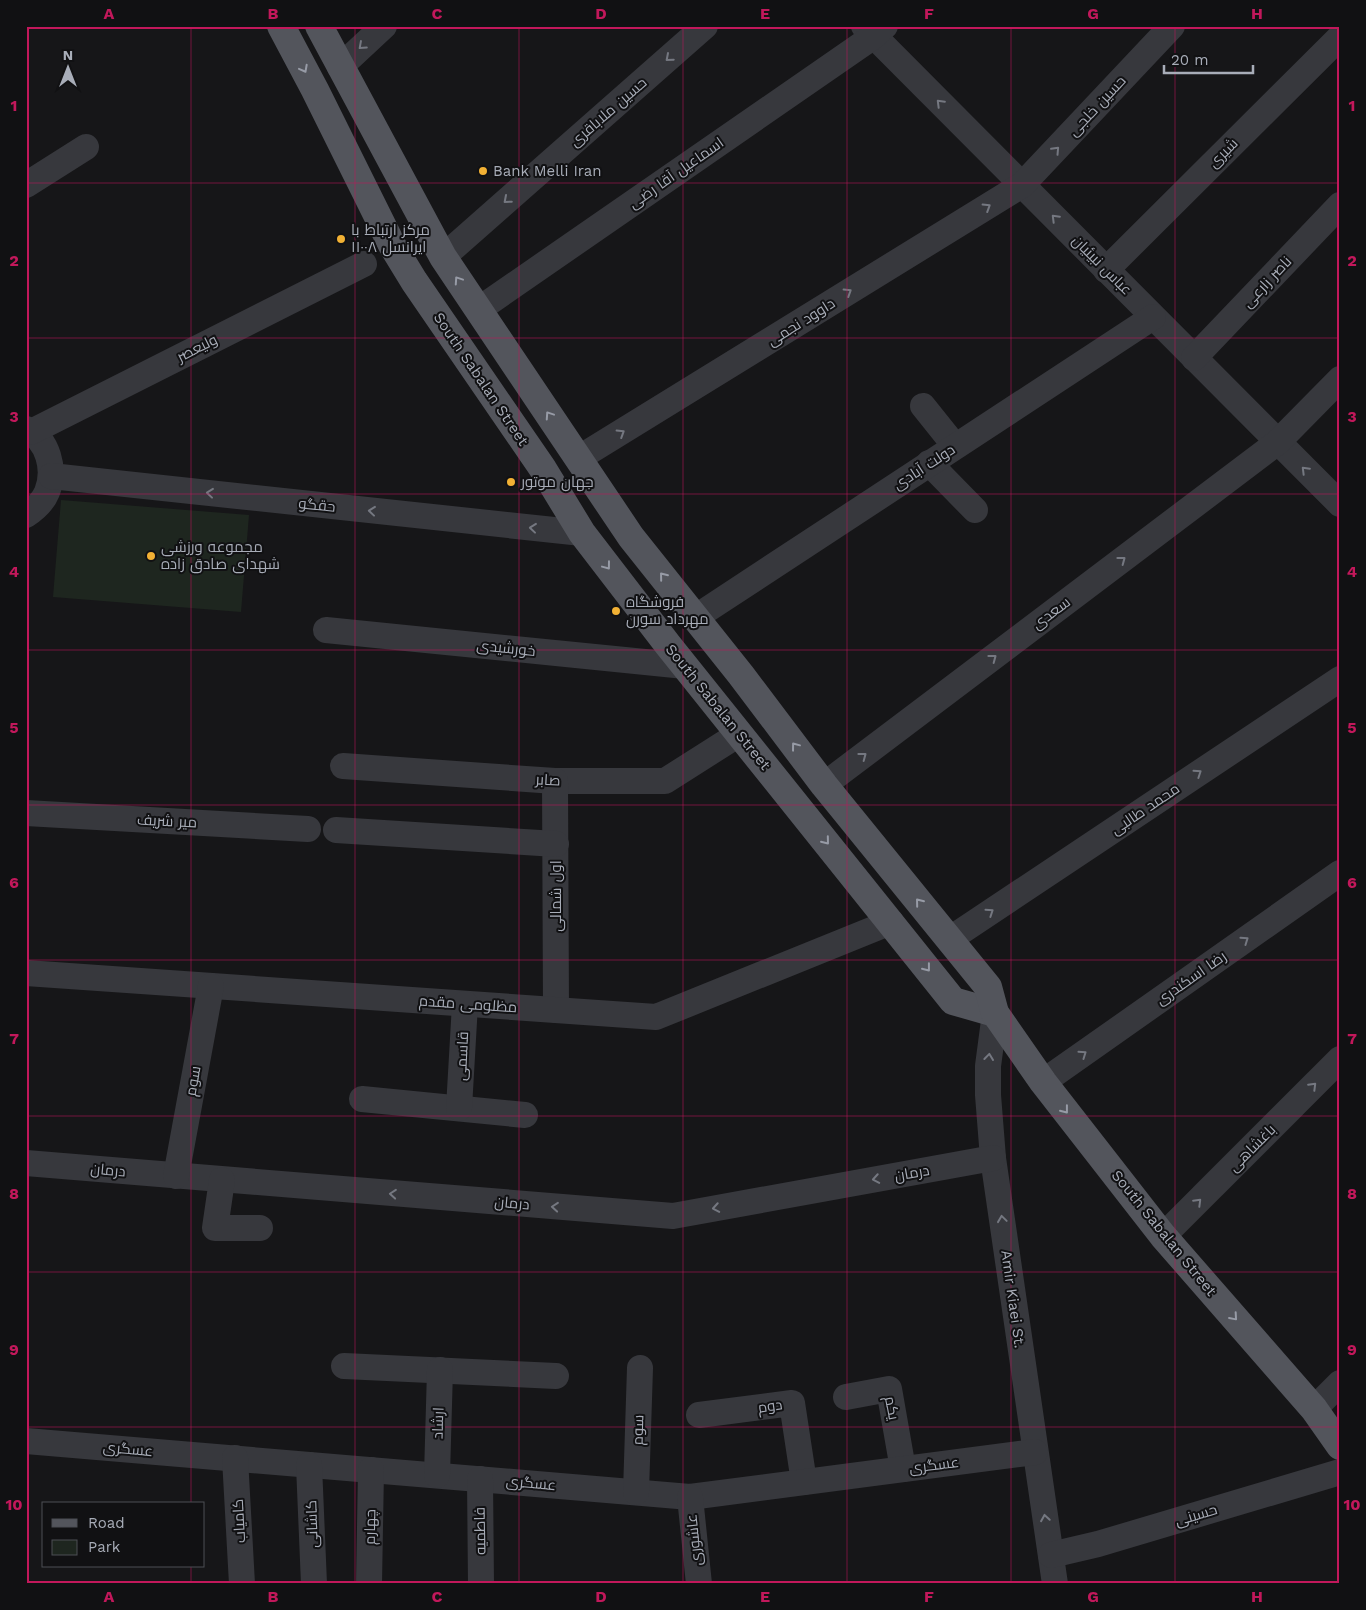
<svg xmlns="http://www.w3.org/2000/svg" width="1366" height="1610" viewBox="0 0 1366 1610" font-family="'Work Sans',Cairo,sans-serif">
	<rect width="100%" height="100%" fill="#161618"/>
	<polygon fill="#1e261f" points="61,500 249,515 241,612 53,597"/>
	<g fill="none" stroke-linecap="round" stroke-linejoin="round">
		<g stroke="#37383d" stroke-width="26">
			<polyline points="864,26 1340,504"/>
			<polyline points="340,67 384,26"/>
			<polyline points="26,185 86,147"/>
			<polyline points="443,257 705,26"/>
			<polyline points="1106,270 1340,37"/>
			<polyline points="478,310 874,36 885,26"/>
			<polyline points="1194,358 1340,205"/>
			<polyline points="923,406 955,446"/>
			<path d="M26,429c22,11 30,40 21,63 -4,10 -12,17 -21,23"/>
			<polyline points="31,432 364,264"/>
			<polyline points="579,458 1022,185 1172,26"/>
			<polyline points="929,463 975,510"/>
			<polyline points="51,476 582,533"/>
			<polyline points="696,617 1153,317"/>
			<polyline points="326,630 685,666"/>
			<polyline points="343,766 555,781 665,781 739,734"/>
			<polyline points="555,781 556,1010"/>
			<polyline points="824,785 1278,442 1340,379"/>
			<polyline points="26,813 308,829"/>
			<polyline points="336,830 556,844"/>
			<polyline points="950,939 1340,679"/>
			<polyline points="26,973 656,1017 891,922"/>
			<polyline points="995,1013 988,1066 988,1095 993,1158 1055,1584"/>
			<polyline points="1043,1082 1340,873"/>
			<polyline points="362,1099 525,1115"/>
			<polyline points="459,1108 465,1004"/>
			<polyline points="26,1163 673,1216 993,1158"/>
			<polyline points="176,1176 211,986"/>
			<polyline points="222,1180 215,1228 260,1228"/>
			<polyline points="1163,1236 1340,1059"/>
			<polyline points="344,1366 556,1376"/>
			<polyline points="846,1397 889,1389 903,1469"/>
			<polyline points="1314,1409 1340,1383"/>
			<polyline points="699,1415 792,1403 804,1482"/>
			<polyline points="26,1441 690,1497 1035,1452"/>
			<polyline points="235,1458 242,1584"/>
			<polyline points="309,1465 314,1584"/>
			<polyline points="437,1475 440,1370"/>
			<polyline points="480,1479 481,1584"/>
			<polyline points="636,1492 640,1368"/>
			<polyline points="690,1497 699,1584"/>
			<polyline points="1051,1555 1098,1544 1340,1472"/>
			<polyline points="369,1584 371,1470"/>
		</g>
		<g stroke="#53555c" stroke-width="28">
			<polyline points="281,26 315,90 392,245 414,281 543,469 582,533 668,645 953,1001 995,1013"/>
			<polyline points="319,26 443,257 631,537 741,675 824,785 988,987 995,1013 1043,1082 1163,1236 1314,1409 1340,1446"/>
		</g>
	</g>
	<defs><path id="oneway-chevron" d="M-2-3.5L2.5 0L-2 3.5" fill="none" stroke-width="1.6" stroke-linecap="round" stroke-linejoin="round" transform="scale(1.25)"/></defs>
	<g stroke="#757881">
		<use href="#oneway-chevron" transform="translate(362 46) rotate(138)"/>
		<use href="#oneway-chevron" transform="translate(669 58) rotate(139)"/>
		<use href="#oneway-chevron" transform="translate(940 103) rotate(-135)"/>
		<use href="#oneway-chevron" transform="translate(1056 150) rotate(-47)"/>
		<use href="#oneway-chevron" transform="translate(507 200) rotate(139)"/>
		<use href="#oneway-chevron" transform="translate(987 207) rotate(-32)"/>
		<use href="#oneway-chevron" transform="translate(1055 218) rotate(-135)"/>
		<use href="#oneway-chevron" transform="translate(848 292) rotate(-32)"/>
		<use href="#oneway-chevron" transform="translate(621 433) rotate(-32)"/>
		<use href="#oneway-chevron" transform="translate(1305 470) rotate(-135)"/>
		<use href="#oneway-chevron" transform="translate(210 493) rotate(-174)"/>
		<use href="#oneway-chevron" transform="translate(372 511) rotate(-174)"/>
		<use href="#oneway-chevron" transform="translate(533 528) rotate(-174)"/>
		<use href="#oneway-chevron" transform="translate(1122 560) rotate(-37)"/>
		<use href="#oneway-chevron" transform="translate(993 658) rotate(-37)"/>
		<use href="#oneway-chevron" transform="translate(863 756) rotate(-37)"/>
		<use href="#oneway-chevron" transform="translate(1198 773) rotate(-34)"/>
		<use href="#oneway-chevron" transform="translate(990 912) rotate(-34)"/>
		<use href="#oneway-chevron" transform="translate(1245 940) rotate(-35)"/>
		<use href="#oneway-chevron" transform="translate(1083 1054) rotate(-35)"/>
		<use href="#oneway-chevron" transform="translate(989 1057) rotate(-83)"/>
		<use href="#oneway-chevron" transform="translate(1313 1086) rotate(-45)"/>
		<use href="#oneway-chevron" transform="translate(876 1179) rotate(170)"/>
		<use href="#oneway-chevron" transform="translate(393 1194) rotate(-175)"/>
		<use href="#oneway-chevron" transform="translate(1198 1202) rotate(-45)"/>
		<use href="#oneway-chevron" transform="translate(555 1207) rotate(-175)"/>
		<use href="#oneway-chevron" transform="translate(716 1208) rotate(170)"/>
		<use href="#oneway-chevron" transform="translate(1002 1219) rotate(-98)"/>
		<use href="#oneway-chevron" transform="translate(1045 1518) rotate(-99)"/>
	</g>
	<g stroke="#979ba6">
		<use href="#oneway-chevron" transform="translate(304 69) rotate(62)"/>
		<use href="#oneway-chevron" transform="translate(458 280) rotate(-124)"/>
		<use href="#oneway-chevron" transform="translate(549 415) rotate(-124)"/>
		<use href="#oneway-chevron" transform="translate(607 566) rotate(53)"/>
		<use href="#oneway-chevron" transform="translate(663 576) rotate(-129)"/>
		<use href="#oneway-chevron" transform="translate(795 746) rotate(-127)"/>
		<use href="#oneway-chevron" transform="translate(826 841) rotate(51)"/>
		<use href="#oneway-chevron" transform="translate(919 902) rotate(-129)"/>
		<use href="#oneway-chevron" transform="translate(927 968) rotate(52)"/>
		<use href="#oneway-chevron" transform="translate(1065 1110) rotate(52)"/>
		<use href="#oneway-chevron" transform="translate(1234 1317) rotate(49)"/>
	</g>
	<path fill="none" stroke="#c2185b" stroke-width="1" stroke-opacity="0.55" d="M191,26v1478M355,26v1558M519,26v1558M683,26v1558M847,26v1558M1011,26v1558M1175,26v1558M26,183h1314M26,338h1314M26,494h1314M26,650h1314M26,805h1314M26,960h1314M26,1116h1314M26,1272h1314M26,1427h1314M191,1566v18"/>
	<g fill="#f2b134" stroke="#111113" stroke-width="2">
		<circle cx="483" cy="171" r="5"/>
		<circle cx="341" cy="239" r="5"/>
		<circle cx="511" cy="482" r="5"/>
		<circle cx="151" cy="556" r="5"/>
		<circle cx="616" cy="611" r="5"/>
	</g>
	<g text-anchor="middle" stroke-width="4" stroke-linejoin="round" paint-order="stroke">
		<g font-size="15" fill="#a8adb8" stroke="#111113">
			<text transform="translate(1097 106) rotate(-47)" y="5">حسین خلجی</text>
			<text transform="translate(608 112) rotate(-41)" y="5">حسین ملاباقری</text>
			<text transform="translate(1223 153) rotate(-45)" y="5">شیری</text>
			<text transform="translate(676 173) rotate(-35)" y="5">اسماعیل آقا رضی</text>
			<text transform="translate(1102 265) rotate(45)" y="5">عباس نبیئیان</text>
			<text transform="translate(1267 282) rotate(-47)" y="5">ناصر زارعی</text>
			<text transform="translate(801 322) rotate(-32)" y="5">داوود نجمی</text>
			<text transform="translate(197 348) rotate(-27)" y="5">ولیعصر</text>
			<text transform="translate(481 379) rotate(56)" y="5">South Sabalan Street</text>
			<text transform="translate(924 467) rotate(-33)" y="5">دولت آبادی</text>
			<text transform="translate(317 505) rotate(6)" y="5">حقگو</text>
			<text transform="translate(1051 613) rotate(-37)" y="5">سعدی</text>
			<text transform="translate(506 648) rotate(6)" y="5">خورشیدی</text>
			<text transform="translate(718 707) rotate(51)" y="5">South Sabalan Street</text>
			<text transform="translate(548 780) rotate(3)" y="5">صابر</text>
			<text transform="translate(1145 809) rotate(-34)" y="5">محمد طالبی</text>
			<text transform="translate(167 821) rotate(3)" y="5">میر شریف</text>
			<text transform="translate(556 896) rotate(-90)" y="5">اول شمالی</text>
			<text transform="translate(1191 978) rotate(-35)" y="5">رضا اسکندری</text>
			<text transform="translate(468 1004) rotate(4)" y="5">مظلومی مقدم</text>
			<text transform="translate(462 1056) rotate(-87)" y="5">قاسمی</text>
			<text transform="translate(193 1081) rotate(-80)" y="5">سوم</text>
			<text transform="translate(1252 1148) rotate(-45)" y="5">باغشاهی</text>
			<text transform="translate(108 1170) rotate(5)" y="5">درمان</text>
			<text transform="translate(912 1173) rotate(-10)" y="5">درمان</text>
			<text transform="translate(512 1203) rotate(5)" y="5">درمان</text>
			<text transform="translate(1164 1233) rotate(51)" y="5">South Sabalan Street</text>
			<text transform="translate(1013 1299) rotate(82)" y="5">Amir Kiaei St.</text>
			<text transform="translate(770 1406) rotate(-8)" y="5">دوم</text>
			<text transform="translate(892 1408) rotate(79)" y="5">یکم</text>
			<text transform="translate(438 1423) rotate(-88)" y="5">ارشاد</text>
			<text transform="translate(638 1430) rotate(-88)" y="5">سوم</text>
			<text transform="translate(128 1449) rotate(5)" y="5">عسگری</text>
			<text transform="translate(934 1465) rotate(-7)" y="5">عسگری</text>
			<text transform="translate(531 1483) rotate(5)" y="5">عسگری</text>
			<text transform="translate(1196 1515) rotate(-17)" y="5">حسینی</text>
			<text transform="translate(239 1521) rotate(-93)" y="5">کامیاب</text>
			<text transform="translate(312 1524) rotate(-92)" y="5">کاشانی</text>
			<text transform="translate(370 1527) rotate(-89)" y="5">چهارم</text>
			<text transform="translate(480 1531) rotate(-91)" y="5">فاطمیه</text>
			<text transform="translate(694 1540) rotate(-96)" y="5">عاشوری</text>
		</g>
		<g font-size="15" fill="#a8adb8" stroke="#111113" text-anchor="start">
			<text x="493" y="176">Bank Melli Iran</text>
			<text x="351" y="235">مرکز ارتباط با<tspan x="351" dy="17">ایرانسل ۱۱۰۰۸</tspan></text>
			<text x="521" y="487">جهان موتور</text>
			<text x="161" y="552">مجموعه ورزشی<tspan x="161" dy="17">شهدای صادق زاده</tspan></text>
			<text x="626" y="607">فروشگاه<tspan x="626" dy="17">مهرداد سورن</tspan></text>
		</g>
	</g>
	<rect width="1366" height="1610" fill="none" stroke="#111113" stroke-width="55"/>
	<rect x="42" y="1502" width="162" height="65" fill="#111113" stroke="#4d4f55"/>
	<rect x="52" y="1519" width="25" height="8" fill="#53555c" stroke="#4d4f55"/>
	<text x="88" y="1528" font-size="15" fill="#a8adb8">Road</text>
	<rect x="52" y="1540" width="25" height="15" fill="#1e261f" stroke="#4d4f55"/>
	<text x="88" y="1552" font-size="15" fill="#a8adb8">Park</text>
	<g transform="translate(68 68)" stroke="#111113" stroke-width="4" paint-order="stroke">
	<path d="M0-4L9 19L0 12L-9 19Z" fill="#a8adb8"/>
	<text y="-8" font-size="14" font-weight="bold" text-anchor="middle" fill="#a8adb8">N</text>
	</g>
	<path d="M1164 65v8h89v-8" fill="none" stroke="#a8adb8" stroke-width="2.5"/>
	<text x="1171" y="65" font-size="15" fill="#a8adb8" stroke="#111113" stroke-width="4" paint-order="stroke">20 m</text>
	<rect x="28" y="28" width="1310" height="1554" fill="none" stroke="#c2185b" stroke-width="2"/>
	<g font-size="16" text-anchor="middle" font-weight="bold" fill="#c2185b">
		<text x="109" y="19">A</text>
		<text x="273" y="19">B</text>
		<text x="437" y="19">C</text>
		<text x="601" y="19">D</text>
		<text x="765" y="19">E</text>
		<text x="929" y="19">F</text>
		<text x="1093" y="19">G</text>
		<text x="1257" y="19">H</text>
		<text x="14" y="111">1</text>
		<text x="1352" y="111">1</text>
		<text x="14" y="266">2</text>
		<text x="1352" y="266">2</text>
		<text x="14" y="422">3</text>
		<text x="1352" y="422">3</text>
		<text x="14" y="577">4</text>
		<text x="1352" y="577">4</text>
		<text x="14" y="733">5</text>
		<text x="1352" y="733">5</text>
		<text x="14" y="888">6</text>
		<text x="1352" y="888">6</text>
		<text x="14" y="1044">7</text>
		<text x="1352" y="1044">7</text>
		<text x="14" y="1199">8</text>
		<text x="1352" y="1199">8</text>
		<text x="14" y="1355">9</text>
		<text x="1352" y="1355">9</text>
		<text x="14" y="1510">10</text>
		<text x="1352" y="1510">10</text>
		<text x="109" y="1602">A</text>
		<text x="273" y="1602">B</text>
		<text x="437" y="1602">C</text>
		<text x="601" y="1602">D</text>
		<text x="765" y="1602">E</text>
		<text x="929" y="1602">F</text>
		<text x="1093" y="1602">G</text>
		<text x="1257" y="1602">H</text>
	</g>
</svg>
